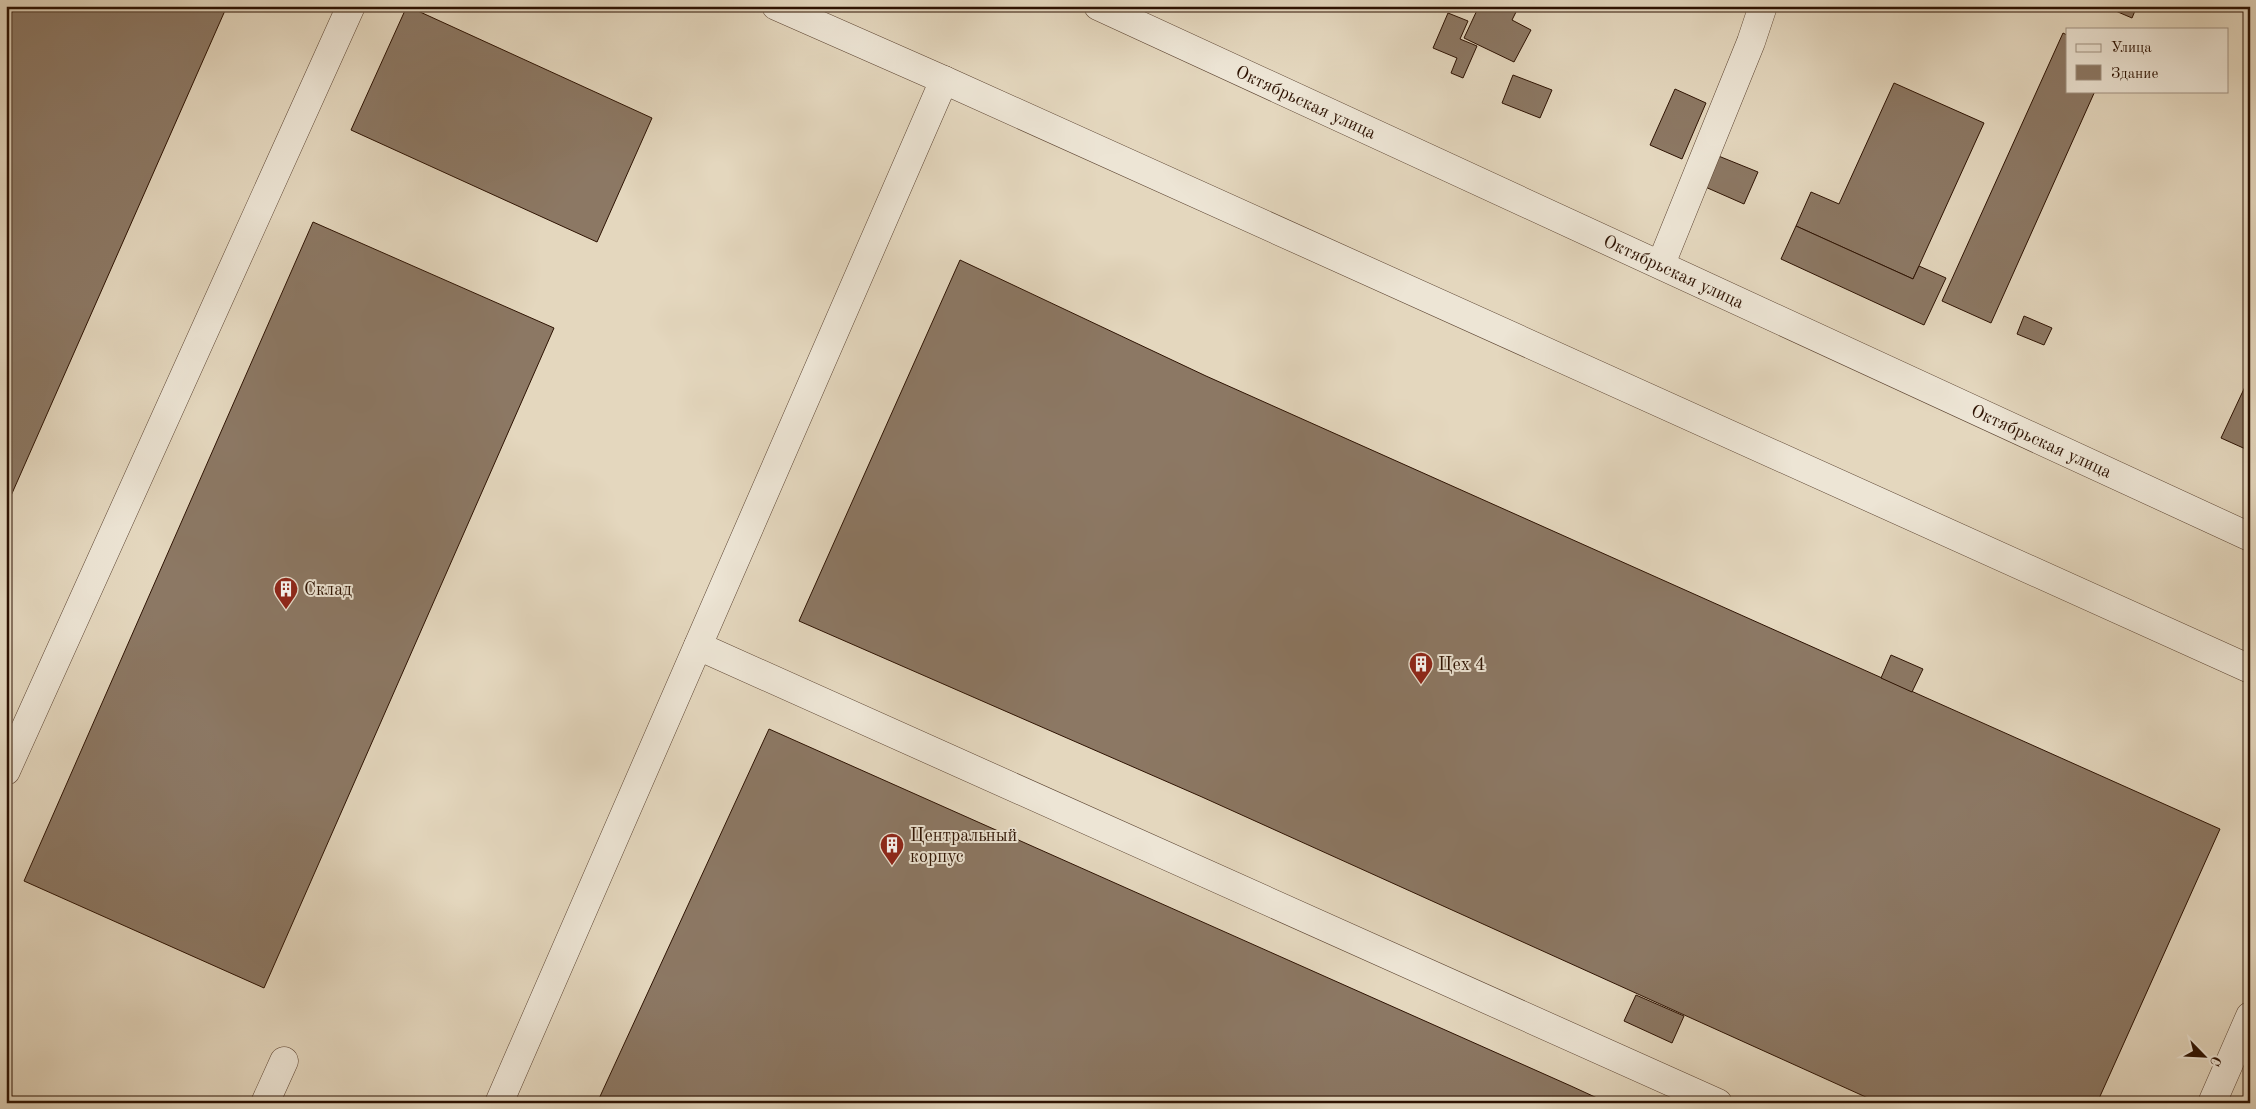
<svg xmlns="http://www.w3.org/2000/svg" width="2256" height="1109" viewBox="0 0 2256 1109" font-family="'Old Standard TT',serif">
	<rect width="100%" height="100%" fill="#e4d7be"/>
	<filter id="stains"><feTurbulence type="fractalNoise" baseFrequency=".004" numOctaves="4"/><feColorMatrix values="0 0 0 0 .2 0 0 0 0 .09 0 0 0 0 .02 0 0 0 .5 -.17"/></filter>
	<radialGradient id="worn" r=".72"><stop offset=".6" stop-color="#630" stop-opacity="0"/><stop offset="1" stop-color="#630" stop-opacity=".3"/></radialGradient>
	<g fill="#8c7864" stroke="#2d1202">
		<polygon points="6,6 227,6 6,507"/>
		<polygon points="407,6 652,118 597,242 351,130"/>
		<polygon points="1479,6 1519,6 1512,20 1531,30 1514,62 1464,38"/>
		<polygon points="2104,6 2137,6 2132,18"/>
		<polygon points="1448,13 1468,21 1460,39 1477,46 1463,78 1451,73 1457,58 1433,48"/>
		<polygon points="2063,33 2067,35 2067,91 2095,91 1991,323 1942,301"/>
		<polygon points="1513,75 1552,90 1540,118 1502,103"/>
		<polygon points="1894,83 1984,123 1913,279 1796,226 1811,192 1839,204"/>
		<polygon points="1675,89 1706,103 1682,159 1650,145"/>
		<polygon points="1716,155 1758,172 1744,204 1703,186"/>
		<polygon points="313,222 554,328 264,988 24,881"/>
		<polygon points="1796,226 1913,279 1919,266 1946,278 1924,325 1781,259"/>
		<polygon points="960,260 1206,376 2220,829 2097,1103 1879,1103 1202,797 799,621"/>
		<polygon points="2024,316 2052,328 2044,345 2017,334"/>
		<polygon points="2250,376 2250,451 2221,438"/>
		<polygon points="1891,655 1923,669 1912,692 1881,678"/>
		<polygon points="769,729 1571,1086 1608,1103 597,1103"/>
		<polygon points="1636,995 1684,1016 1672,1043 1624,1021"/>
	</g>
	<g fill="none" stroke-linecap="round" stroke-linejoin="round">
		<defs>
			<g id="minor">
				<path id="s1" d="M1098,6l1152,531"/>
				<polyline points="944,80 2250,669"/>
				<polyline points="1661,264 1751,42 1763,6"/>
				<polyline points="698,646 1718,1103"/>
				<polyline points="6,771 351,6"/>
				<polyline points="265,1103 284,1061"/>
				<polyline points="499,1103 944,80 776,6"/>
				<polyline points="2212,1103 2250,1016"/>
			</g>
		</defs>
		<use href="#minor" stroke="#5b4331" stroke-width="29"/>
		<use href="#minor" stroke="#ede5d5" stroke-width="28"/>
	</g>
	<defs>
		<symbol id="building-pin" viewBox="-11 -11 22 30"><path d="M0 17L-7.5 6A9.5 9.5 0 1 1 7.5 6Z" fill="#8f2418" stroke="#ede5d5"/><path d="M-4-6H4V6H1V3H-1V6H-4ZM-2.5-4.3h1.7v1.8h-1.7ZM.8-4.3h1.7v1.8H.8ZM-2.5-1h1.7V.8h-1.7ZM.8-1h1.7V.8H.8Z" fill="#fff"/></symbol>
	</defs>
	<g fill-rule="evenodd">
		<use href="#building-pin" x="272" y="575" width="28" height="38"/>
		<use href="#building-pin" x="1407" y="650" width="28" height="38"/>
		<use href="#building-pin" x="878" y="831" width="28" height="38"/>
	</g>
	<g text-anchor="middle" stroke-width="4" stroke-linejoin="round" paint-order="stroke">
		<g font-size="18" fill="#2d1202" stroke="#ede5d5">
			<text dy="6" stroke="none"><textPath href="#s1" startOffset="229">Октябрьская улица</textPath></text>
			<text dy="6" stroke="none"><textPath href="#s1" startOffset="634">Октябрьская улица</textPath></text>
			<text dy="6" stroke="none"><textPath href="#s1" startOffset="1039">Октябрьская улица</textPath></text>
		</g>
		<g font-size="18" fill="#2d1202" stroke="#ede5d5" text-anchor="start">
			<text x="304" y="595">Склад</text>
			<text x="1438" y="670">Цех 4</text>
			<text x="910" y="841">Центральный<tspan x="910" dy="21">корпус</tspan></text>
		</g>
	</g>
	<rect width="2256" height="1109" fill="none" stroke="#e4d7be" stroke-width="25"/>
	<rect x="8" y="8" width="2241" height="1094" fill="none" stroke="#2d1202" stroke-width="2.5"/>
	<rect x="12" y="12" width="2231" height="1084" fill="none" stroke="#2d1202"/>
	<rect x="2066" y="28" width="162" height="65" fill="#ede5d5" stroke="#a09181"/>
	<rect x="2076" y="44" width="25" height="8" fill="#ede5d5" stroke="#a09181"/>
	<text x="2111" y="52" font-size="15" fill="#2d1202">Улица</text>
	<rect x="2076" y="65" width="25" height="15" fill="#8c7864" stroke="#a09181"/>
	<text x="2111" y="78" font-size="15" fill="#2d1202">Здание</text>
	<g transform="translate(2204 1056) rotate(114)" stroke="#ede5d5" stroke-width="4" paint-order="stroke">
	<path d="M0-4L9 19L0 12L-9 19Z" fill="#2d1202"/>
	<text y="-8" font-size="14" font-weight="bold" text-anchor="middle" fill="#2d1202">С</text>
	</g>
	<rect width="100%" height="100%" filter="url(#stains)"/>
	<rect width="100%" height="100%" fill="url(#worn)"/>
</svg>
